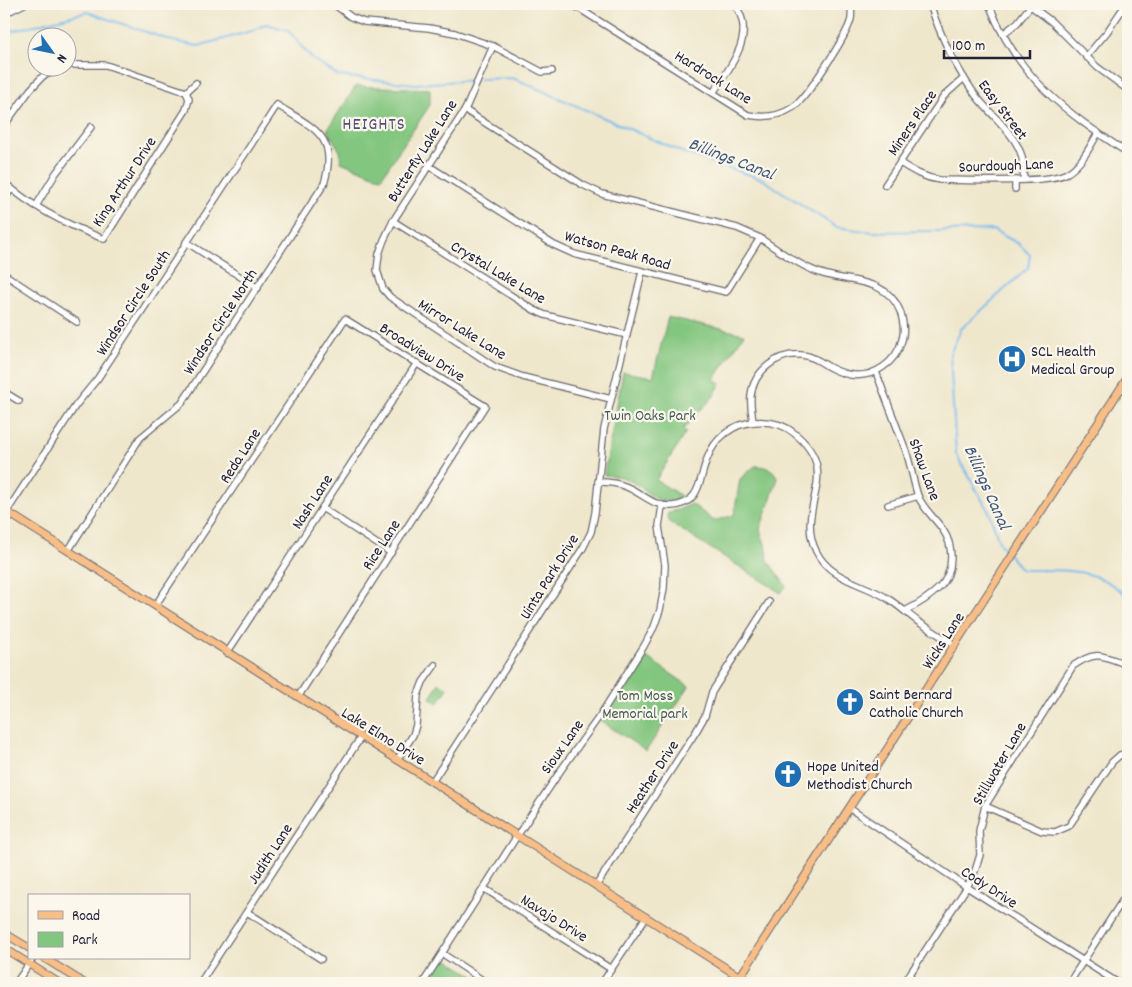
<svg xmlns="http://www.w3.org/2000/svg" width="1132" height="987" viewBox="0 0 1132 987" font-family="Dekko,sans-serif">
	<rect width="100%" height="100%" fill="#fbf7ec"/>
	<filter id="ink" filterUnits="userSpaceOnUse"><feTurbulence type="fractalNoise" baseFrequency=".02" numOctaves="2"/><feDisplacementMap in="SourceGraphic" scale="10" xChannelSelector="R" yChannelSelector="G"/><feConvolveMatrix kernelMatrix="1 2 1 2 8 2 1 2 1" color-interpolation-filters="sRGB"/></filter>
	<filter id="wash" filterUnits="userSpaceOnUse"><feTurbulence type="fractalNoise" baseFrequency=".0096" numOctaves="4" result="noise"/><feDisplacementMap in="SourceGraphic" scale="20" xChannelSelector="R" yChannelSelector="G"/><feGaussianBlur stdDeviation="1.12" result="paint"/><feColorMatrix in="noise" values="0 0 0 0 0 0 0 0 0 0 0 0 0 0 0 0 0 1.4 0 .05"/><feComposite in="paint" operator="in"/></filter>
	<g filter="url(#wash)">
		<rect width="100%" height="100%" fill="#efe7cc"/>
		<g fill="#83c67f" stroke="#52745d">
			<polygon points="356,86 430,89 430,105 381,178 341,162 340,151 327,130"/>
			<path d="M668,317l76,17 -30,46 7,3 -8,14 -30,32 3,3 -30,48 28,18c-31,10 -33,-7 -57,-19 -6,-3 -15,-3 -23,-4l19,-103 30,5z"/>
			<path d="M755,466c12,0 17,2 23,12l-18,51 7,21 1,11 18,25 -5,7 -112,-71 -2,-6 2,-4 9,-2 14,-6 22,17 20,-6 6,-36z"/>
			<polygon points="645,656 689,686 646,751 601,721"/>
			<polygon points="439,683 448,688 438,703 430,698"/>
			<polygon points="441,956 486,983 424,983"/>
		</g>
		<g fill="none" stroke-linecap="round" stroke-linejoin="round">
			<g stroke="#78bbee" stroke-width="2">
				<polyline points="4,33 87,12 173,41 198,46 252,31 266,24 288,30 312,59 339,76 415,84 476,80"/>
				<path d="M480,79l33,-1 171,75 78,26 74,48 37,5 120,-2 26,14 11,11 -2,13 -67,61 -11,25 6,100 33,58 11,32 22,26c42,0 73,-4 106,27"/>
			</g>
		</g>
	</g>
	<g filter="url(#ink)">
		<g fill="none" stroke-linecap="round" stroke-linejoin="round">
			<defs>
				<g id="minor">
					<polyline points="334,4 351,17 364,22 429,28 455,33 493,46 542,72 552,71"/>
					<path d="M572,4l176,111c16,3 30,2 44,-7 13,-7 56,-74 59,-89 1,-5 0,-10 0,-15"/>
					<path d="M930,4c10,31 25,62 44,89 13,19 42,40 48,64 1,7 1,15 2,23"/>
					<path d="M989,4c28,73 76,108 139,149"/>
					<polyline points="1031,6 1052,22 1097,67 1128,90"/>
					<polyline points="4,12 12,10 24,4"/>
					<polyline points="1003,34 1017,23 1032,4"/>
					<polyline points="493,46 465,110 393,221 384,240 379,254 377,270 383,289 390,297 495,367 523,377 611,399"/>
					<polyline points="1086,57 1107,32 1126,4"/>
					<polyline points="68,66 71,65 106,65 186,92"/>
					<polyline points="186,92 196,83"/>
					<path d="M713,93c17,-26 45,-59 21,-89"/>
					<polyline points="465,110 583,185 602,194 737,228 760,238"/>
					<polyline points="4,126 30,90 43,76 64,68"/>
					<path d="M900,163c13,8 24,15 40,17 25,0 109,4 127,-7 14,-8 23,-26 31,-40"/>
					<path d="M429,166l125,79 20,9 152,38 34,-54c18,12 35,25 55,33 29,13 71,4 85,40 3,9 5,19 2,29 -3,11 -10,21 -19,27 -17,12 -36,10 -54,0 -8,-5 -16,-11 -27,-12 -24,-3 -48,16 -51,40 -1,9 1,18 2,27"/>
					<polyline points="1015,180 1015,189"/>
					<path d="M4,182c27,25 66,44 100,57l82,-129 3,-11 -3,-7"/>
					<polyline points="885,185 944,96 964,78"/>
					<polyline points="4,200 11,189"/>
					<polyline points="36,206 56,173 91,127"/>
					<polyline points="393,221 534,310 545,315 627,335"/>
					<polyline points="186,242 258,288"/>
					<polyline points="4,274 77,322"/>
					<path d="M876,372c10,27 20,53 30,79 5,15 7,30 12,45 6,14 17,22 25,34 11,16 11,42 -3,57 -10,10 -23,18 -35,24"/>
					<polyline points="1121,388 1128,392"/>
					<polyline points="4,392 19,401"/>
					<path d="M598,482c10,0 20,1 29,5 16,7 27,20 45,19 29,-2 27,-27 35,-47 7,-20 26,-36 48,-37 14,-1 28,2 39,11 51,41 0,73 22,118 14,29 47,32 71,47 11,7 22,17 33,25 12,7 23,15 35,22"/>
					<polyline points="888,505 918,496"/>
					<polyline points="322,508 391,553"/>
					<path d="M4,516l72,-111 22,-27 179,-273c36,23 62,30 47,79l-142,219 -42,35 -72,113"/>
					<polyline points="155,606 345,319 485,406 298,697"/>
					<polyline points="227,653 417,363"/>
					<polyline points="397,760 413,735 416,725 418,695 423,682 435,665"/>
					<polyline points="432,782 583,548 591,532 595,513 604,429 642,272"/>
					<polyline points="985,806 1042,831 1055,832 1069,826 1112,762 1120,755 1128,753"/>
					<polyline points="849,808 967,887 1118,983"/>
					<polyline points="596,886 697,730 705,716 712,692 769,602"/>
					<polyline points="485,889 611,969"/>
					<polyline points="247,912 321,959"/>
					<polyline points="443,954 487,983"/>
					<polyline points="740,977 749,983"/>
					<polyline points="16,983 33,958"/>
					<polyline points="200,983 361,737"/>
					<polyline points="423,983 517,836 561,770 601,714 644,646 654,627 660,610 664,588 665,565 659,526 662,506"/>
					<polyline points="602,983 646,917"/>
					<path d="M904,983l63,-96 8,-16 5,-16 -1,-24 6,-25 88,-140c24,-17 30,-10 55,-1"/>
					<polyline points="1069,983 1128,892"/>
				</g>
				<g id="major">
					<polyline points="4,510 740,977"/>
					<polyline points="4,933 29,948"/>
					<polyline points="4,948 59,983"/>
					<polyline points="44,958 84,983"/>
					<polyline points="736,983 1128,377"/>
				</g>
			</defs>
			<use href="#minor" stroke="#6a676e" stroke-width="8"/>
			<use href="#major" stroke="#6a676e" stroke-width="9"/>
			<use href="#minor" stroke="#fff" stroke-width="5.5"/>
			<use href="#major" stroke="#f7be88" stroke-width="7"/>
		</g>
	</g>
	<defs>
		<symbol id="hospital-disc" viewBox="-11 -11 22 22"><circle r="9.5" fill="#1f6fb2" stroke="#fbf7ec"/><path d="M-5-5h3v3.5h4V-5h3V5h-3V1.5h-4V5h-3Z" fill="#fff"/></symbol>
		<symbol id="church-disc" viewBox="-11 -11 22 22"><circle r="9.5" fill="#1f6fb2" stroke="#fbf7ec"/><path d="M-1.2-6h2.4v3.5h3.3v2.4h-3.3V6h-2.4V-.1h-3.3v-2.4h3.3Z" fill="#fff"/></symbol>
	</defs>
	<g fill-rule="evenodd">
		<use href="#hospital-disc" x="996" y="343" width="32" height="32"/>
		<use href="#church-disc" x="834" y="686" width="32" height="32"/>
		<use href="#church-disc" x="772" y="758" width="32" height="32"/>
	</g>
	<g text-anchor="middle" stroke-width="4.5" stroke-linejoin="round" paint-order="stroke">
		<g font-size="16" fill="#22223b" stroke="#fbf7ec">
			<text transform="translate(714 76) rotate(32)" y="6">Hardrock Lane</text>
			<text transform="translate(1004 109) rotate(53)" y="6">Easy Street</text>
			<text transform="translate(911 122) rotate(-56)" y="6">Miners Place</text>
			<text transform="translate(421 150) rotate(-58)" y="6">Butterfly Lake Lane</text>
			<text transform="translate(1006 164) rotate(-2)" y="6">Sourdough Lane</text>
			<text transform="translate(123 181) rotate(-57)" y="6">King Arthur Drive</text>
			<text transform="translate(618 249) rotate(16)" y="6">Watson Peak Road</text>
			<text transform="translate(499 271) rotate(31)" y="6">Crystal Lake Lane</text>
			<text transform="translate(132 302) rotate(-57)" y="6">Windsor Circle South</text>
			<text transform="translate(219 321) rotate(-57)" y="6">Windsor Circle North</text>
			<text transform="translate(463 328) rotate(32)" y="6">Mirror Lake Lane</text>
			<text transform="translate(423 351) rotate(32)" y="6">Broadview Drive</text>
			<text transform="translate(239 455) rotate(-57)" y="6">Reda Lane</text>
			<text transform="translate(926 469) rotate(70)" y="6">Shaw Lane</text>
			<text transform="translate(311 501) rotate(-57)" y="6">Nash Lane</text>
			<text transform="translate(380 544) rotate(-57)" y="6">Rice Lane</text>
			<text transform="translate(548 576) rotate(-58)" y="6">Uinta Park Drive</text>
			<text transform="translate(942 640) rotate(-57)" y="6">Wicks Lane</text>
			<text transform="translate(384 735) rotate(32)" y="6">Lake Elmo Drive</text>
			<text transform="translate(561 746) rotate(-55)" y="6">Sioux Lane</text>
			<text transform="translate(998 763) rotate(-60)" y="6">Stillwater Lane</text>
			<text transform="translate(651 776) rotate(-57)" y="6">Heather Drive</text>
			<text transform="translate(269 853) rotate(-57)" y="6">Judith Lane</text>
			<text transform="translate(990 886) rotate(33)" y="6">Cody Drive</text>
			<text transform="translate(555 917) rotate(32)" y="6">Navajo Drive</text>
		</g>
		<g font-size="16" fill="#22223b" stroke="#fbf7ec" text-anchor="start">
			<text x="1031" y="356">SCL Health<tspan x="1031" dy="18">Medical Group</tspan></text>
			<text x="869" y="699">Saint Bernard<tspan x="869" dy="18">Catholic Church</tspan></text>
			<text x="807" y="771">Hope United<tspan x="807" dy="18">Methodist Church</tspan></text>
		</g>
		<g font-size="16" fill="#445b53" stroke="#fbf7ec">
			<text x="650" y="420">Twin Oaks Park</text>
			<text x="645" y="700">Tom Moss<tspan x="645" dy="18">Memorial park</tspan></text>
		</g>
		<g font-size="18" letter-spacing="1" fill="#544d76" stroke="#fbf7ec">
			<text x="374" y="129">HEIGHTS</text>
		</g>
		<g font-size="18" font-style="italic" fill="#40587a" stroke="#fbf7ec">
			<text transform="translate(732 158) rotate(21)" y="6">Billings Canal</text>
			<text transform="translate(988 487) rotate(66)" y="6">Billings Canal</text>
		</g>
	</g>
	<rect width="1132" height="987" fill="none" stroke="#fbf7ec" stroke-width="20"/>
	<rect x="28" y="894" width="162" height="65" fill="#fbf7ec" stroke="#a4a2a5"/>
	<rect x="38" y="911" width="25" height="8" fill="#f7be88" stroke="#a4a2a5"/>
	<text x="72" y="920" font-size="15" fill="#22223b">Road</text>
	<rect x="38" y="932" width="25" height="15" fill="#83c67f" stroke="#a4a2a5"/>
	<text x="72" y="944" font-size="15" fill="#22223b">Park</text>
	<g transform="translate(52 52) rotate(123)"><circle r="24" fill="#fbf7ec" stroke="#a4a2a5"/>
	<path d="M0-4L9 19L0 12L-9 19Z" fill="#1f6fb2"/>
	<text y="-8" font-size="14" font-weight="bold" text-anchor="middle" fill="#22223b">N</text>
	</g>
	<path d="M944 50v8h86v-8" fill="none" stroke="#22223b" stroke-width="2.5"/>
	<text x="952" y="50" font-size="15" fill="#22223b" stroke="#fbf7ec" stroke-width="4" paint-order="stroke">100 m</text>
</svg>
